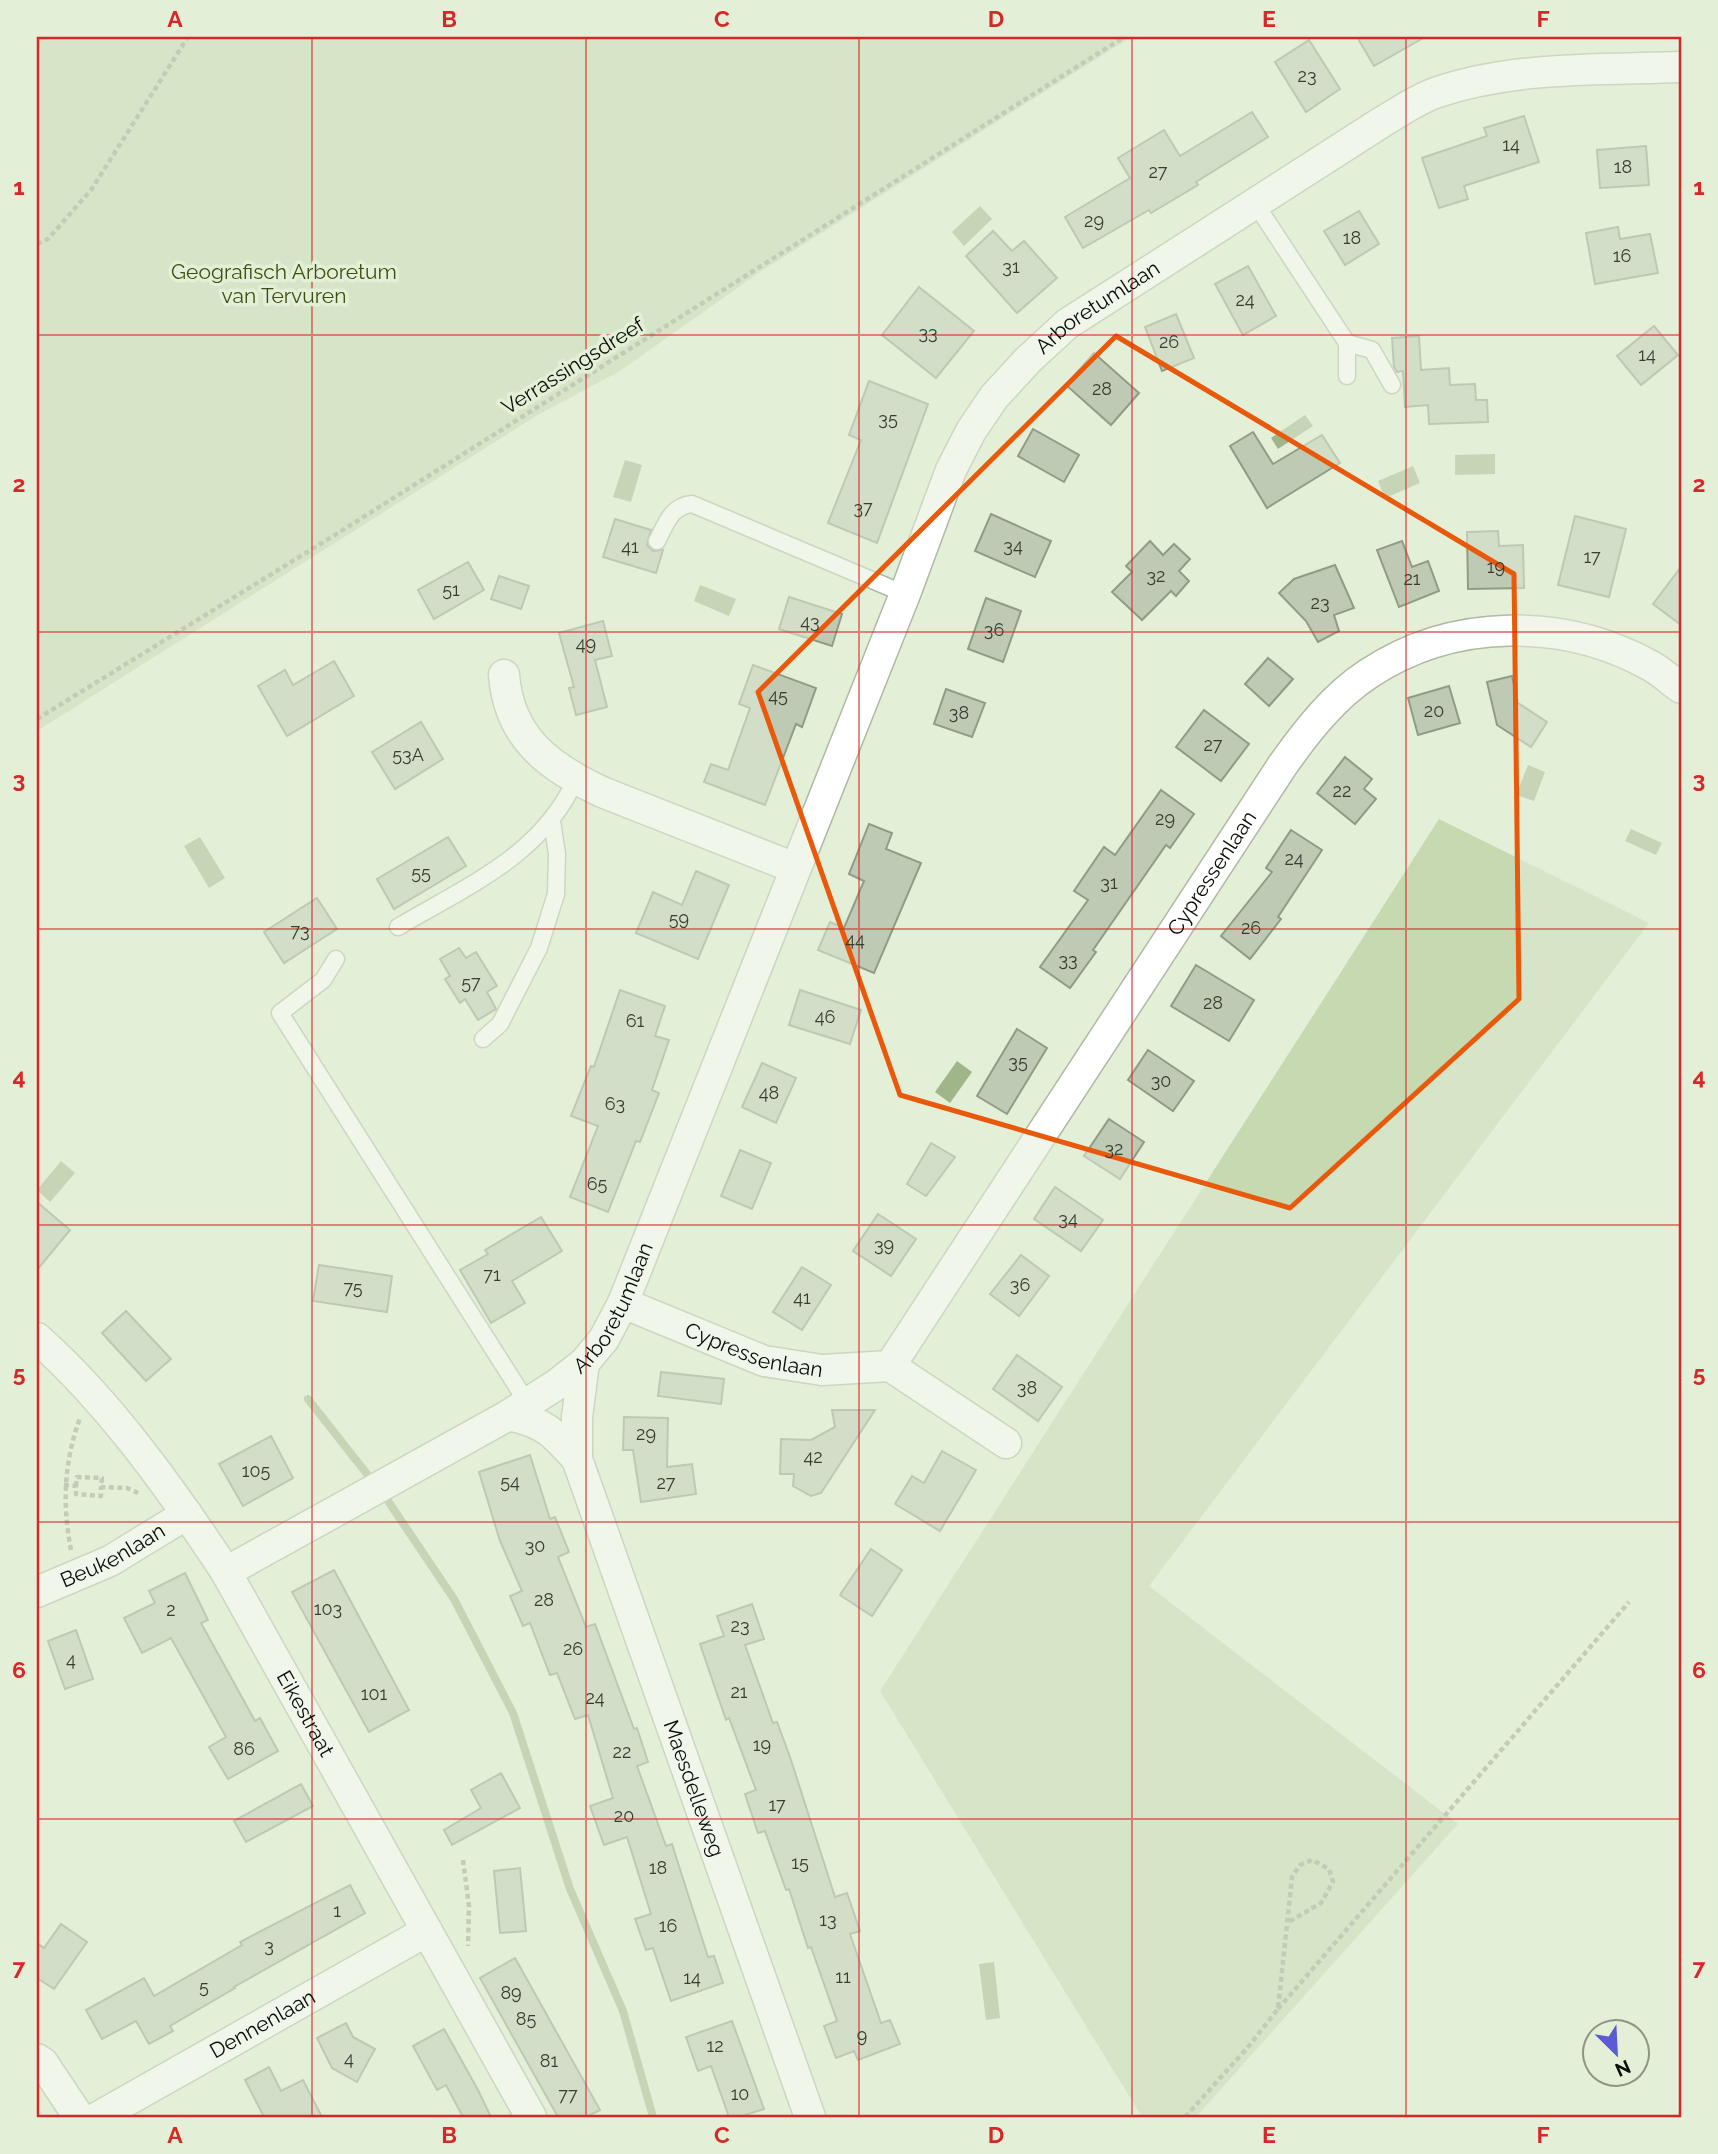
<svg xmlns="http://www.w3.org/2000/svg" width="1718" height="2154" viewBox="0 0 1718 2154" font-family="Raleway,sans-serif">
	<rect width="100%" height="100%" fill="#e4efd8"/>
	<g fill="#c6d9b1">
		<polygon points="37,37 1131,37 760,272 620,371 536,416 37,731"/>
		<polygon points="1439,819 1649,923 1149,1586 1458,1824 1196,2117 1142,2117 880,1691"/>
	</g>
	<g fill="#a1b58a">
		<polygon points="980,206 992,219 964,246 952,232"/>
		<polygon points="1305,415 1313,426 1278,449 1271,438"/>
		<polygon points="1495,454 1495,474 1455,475 1455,455"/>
		<polygon points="625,460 642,465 631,502 613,497"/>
		<polygon points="1413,466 1420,483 1385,498 1378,481"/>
		<polygon points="700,585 736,599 729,616 694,601"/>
		<polygon points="1528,765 1545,772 1534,801 1516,795"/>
		<polygon points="1631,829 1662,843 1656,855 1625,841"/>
		<polygon points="200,837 225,878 209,888 184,846"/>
		<polygon points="957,1061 972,1072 950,1103 935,1092"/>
		<polygon points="61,1161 75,1173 50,1202 37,1190"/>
		<polygon points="994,1962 1000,2018 986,2020 979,1964"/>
	</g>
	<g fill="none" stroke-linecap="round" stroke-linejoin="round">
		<g stroke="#a1b58a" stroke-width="8">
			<polyline points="308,1399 367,1474"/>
			<polyline points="388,1501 454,1599 513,1713 570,1889 623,2011 653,2117"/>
		</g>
	</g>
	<g fill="#bfcab4" stroke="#919c87" stroke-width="2">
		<polygon points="1357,37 1425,37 1374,66"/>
		<polygon points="1309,40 1340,89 1306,112 1275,62"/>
		<polygon points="1252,112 1268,137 1196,182 1198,185 1151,213 1149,210 1083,248 1065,217 1130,178 1118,158 1164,130 1180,156"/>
		<polygon points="1524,116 1539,162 1464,186 1468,199 1439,208 1422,158 1487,136 1484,128"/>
		<polygon points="1646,146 1649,185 1600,188 1597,150"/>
		<polygon points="1359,211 1379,244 1345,265 1324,231"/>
		<polygon points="1618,227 1620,239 1650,234 1658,273 1595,284 1586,233"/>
		<polygon points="993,231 1012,251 1024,241 1057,278 1017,313 966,256"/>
		<polygon points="1248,266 1276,316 1243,335 1215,284"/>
		<polygon points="919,287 974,331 936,378 882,335"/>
		<polygon points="1176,314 1194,358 1162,371 1145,327"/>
		<polygon points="1654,326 1678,355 1641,385 1617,356"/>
		<polygon points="1419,336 1421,370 1449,368 1450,385 1475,384 1476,400 1487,400 1488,422 1429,424 1428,405 1405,407 1403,371 1397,372 1394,367 1392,338"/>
		<polygon points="1094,353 1139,393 1111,425 1066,385"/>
		<polygon points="869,381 928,404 877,543 828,523 861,440 849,435"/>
		<polygon points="1033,429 1079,455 1064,482 1018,456"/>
		<polygon points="1253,432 1273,464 1322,435 1340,463 1267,508 1230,446"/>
		<polygon points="991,514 1051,541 1035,577 975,551"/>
		<polygon points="1575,516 1626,529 1609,597 1558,585"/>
		<polygon points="615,519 651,530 647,545 653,551 663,550 656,573 603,557"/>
		<polygon points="1498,531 1499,546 1523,545 1524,588 1468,589 1467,532"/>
		<polygon points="1150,541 1163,555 1174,544 1190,559 1179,571 1189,581 1176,596 1171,591 1142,620 1112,592 1132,572 1126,566"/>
		<polygon points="1402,541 1412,567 1428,561 1439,591 1399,607 1377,550"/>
		<polygon points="468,562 484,590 434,619 418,590"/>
		<polygon points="1335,565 1354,608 1334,615 1339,631 1318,642 1306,621 1279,593 1294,579"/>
		<polygon points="1681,567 1681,625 1653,604"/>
		<polygon points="499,576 529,586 521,609 491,599"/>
		<polygon points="789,597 842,614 832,646 779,629"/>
		<polygon points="986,598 1021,611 1003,662 968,649"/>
		<polygon points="603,621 612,656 595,660 607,707 576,715 569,688 574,687 559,633"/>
		<polygon points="1268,658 1293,679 1269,706 1245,684"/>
		<polygon points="334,661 354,696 287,736 258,686 285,670 293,685"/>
		<polygon points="753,665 816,688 802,727 796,724 765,805 704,782 711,764 728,770 750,708 739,704"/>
		<polygon points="1512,676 1518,703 1547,722 1531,747 1497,725 1487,682"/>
		<polygon points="1449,686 1460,723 1418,735 1408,698"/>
		<polygon points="946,689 985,703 972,737 934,724"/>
		<polygon points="1204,710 1249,744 1221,781 1176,747"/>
		<polygon points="421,722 443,759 395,789 372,752"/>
		<polygon points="1345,757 1372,779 1364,789 1376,799 1355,824 1317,793"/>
		<polygon points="1161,790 1194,814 1170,848 1166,845 1093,950 1096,952 1070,988 1040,967 1088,900 1074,891 1104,847 1115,855"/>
		<polygon points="869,824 892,833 886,849 921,863 874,973 818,950 830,922 844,928 864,881 849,874"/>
		<polygon points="1291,830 1322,850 1278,917 1281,919 1250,959 1221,936 1272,872 1266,868"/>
		<polygon points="448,837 466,866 394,909 377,879"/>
		<polygon points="696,871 729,885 698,959 636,933 653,892 682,905"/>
		<polygon points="317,898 337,929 284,963 264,932"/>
		<polygon points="459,948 466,958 476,952 497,986 487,992 496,1009 478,1020 465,999 460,1003 445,979 450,976 440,959"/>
		<polygon points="1196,965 1254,1000 1229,1041 1171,1006"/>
		<polygon points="620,990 665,1006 655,1036 669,1040 652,1090 659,1093 640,1142 636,1141 608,1212 570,1197 598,1126 571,1116 591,1066 594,1067"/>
		<polygon points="800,990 861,1010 850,1044 789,1025"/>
		<polygon points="1017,1029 1047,1048 1007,1114 977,1096"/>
		<polygon points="1148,1050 1194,1081 1173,1111 1128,1080"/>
		<polygon points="762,1063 796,1078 776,1123 742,1107"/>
		<polygon points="1109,1119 1144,1142 1120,1179 1084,1156"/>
		<polygon points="931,1143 955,1157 926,1196 907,1184"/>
		<polygon points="740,1150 771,1163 752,1209 721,1196"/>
		<polygon points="1055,1187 1103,1220 1081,1251 1034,1219"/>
		<polygon points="37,1202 70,1230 37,1270"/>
		<polygon points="878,1214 916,1239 891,1276 853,1251"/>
		<polygon points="541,1217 562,1251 512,1281 525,1303 491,1323 460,1270 488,1254 485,1250"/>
		<polygon points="1021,1255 1049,1276 1019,1316 990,1294"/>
		<polygon points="319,1265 392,1276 387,1312 313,1301"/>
		<polygon points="802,1267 831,1285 802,1330 773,1312"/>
		<polygon points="126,1311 171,1359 146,1381 102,1333"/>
		<polygon points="1017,1355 1062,1387 1038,1421 993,1389"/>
		<polygon points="661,1372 724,1379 721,1404 658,1396"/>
		<polygon points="832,1410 875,1410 821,1493 811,1496 793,1486 794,1474 780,1474 781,1439 811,1440 835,1427"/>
		<polygon points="624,1417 668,1418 667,1467 692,1464 696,1494 641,1502 633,1450 623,1450"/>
		<polygon points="271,1436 293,1478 243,1506 219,1464"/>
		<polygon points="942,1451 976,1470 940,1531 895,1504 912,1476 924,1483"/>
		<polygon points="530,1455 550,1519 555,1517 569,1552 558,1557 586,1627 595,1624 634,1729 637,1728 648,1762 637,1766 666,1846 672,1844 708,1957 714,1956 723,1983 671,2001 653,1948 646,1950 635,1919 651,1914 627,1837 604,1845 590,1806 613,1798 588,1715 575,1719 557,1673 550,1675 530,1623 523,1626 510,1596 522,1591 500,1541 479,1472"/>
		<polygon points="871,1549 902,1570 872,1616 840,1595"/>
		<polygon points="334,1570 409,1710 369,1732 292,1592"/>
		<polygon points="185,1573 208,1620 201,1623 255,1721 260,1718 278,1751 228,1779 209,1747 226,1737 171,1638 142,1653 124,1618 155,1603 149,1591"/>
		<polygon points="752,1604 764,1639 745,1645 773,1723 777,1722 790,1757 835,1897 847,1893 860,1931 850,1934 881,2023 890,2020 900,2044 858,2060 854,2051 836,2058 824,2026 837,2021 811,1947 808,1948 789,1889 786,1890 765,1831 758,1833 745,1794 756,1790 729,1718 726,1720 700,1644 724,1636 717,1616"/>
		<polygon points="76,1630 93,1679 65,1689 48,1641"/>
		<polygon points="501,1773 520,1808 452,1845 444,1830 481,1808 471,1790"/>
		<polygon points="301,1784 313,1806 246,1842 234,1821"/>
		<polygon points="520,1868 526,1931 500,1933 494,1871"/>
		<polygon points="350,1885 365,1913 234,1987 235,1988 170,2026 173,2031 149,2044 136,2021 102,2039 86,2010 144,1978 154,1996 242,1945 240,1942"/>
		<polygon points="61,1924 87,1942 54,1989 37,1978 37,1943 44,1948"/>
		<polygon points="515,1958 600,2110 586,2117 558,2117 480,1978"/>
		<polygon points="732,2021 764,2109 739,2117 729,2117 711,2066 698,2071 686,2037"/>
		<polygon points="346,2023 353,2037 375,2049 357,2082 332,2068 317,2038"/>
		<polygon points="444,2029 478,2090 491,2117 463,2117 446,2085 437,2090 413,2046"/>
		<polygon points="269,2067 281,2091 303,2080 322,2117 264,2117 245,2080"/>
	</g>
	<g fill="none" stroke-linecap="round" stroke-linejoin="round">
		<defs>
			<g id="lane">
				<polyline points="1255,203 1347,343 1347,376"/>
				<polyline points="1347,343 1372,350 1392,385"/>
				<path d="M657,541c9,-17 14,-35 35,-37l213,90"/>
				<path d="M398,927c69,-41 143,-71 178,-148"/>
				<polyline points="336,959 323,980 280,1013 528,1404"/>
				<polyline points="483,1039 500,1024 539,948 556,894 557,854 552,821"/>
			</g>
			<g id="street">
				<path d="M504,675c5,63 45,92 98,117l193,76"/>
				<path id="s1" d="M623,1303l141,58 58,9 68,-4 392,-600c24,-34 51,-69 86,-92 84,-56 196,-57 283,-8 11,6 20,15 30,22"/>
				<path id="s2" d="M37,1338c73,65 135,152 189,234l305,545"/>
				<path id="s3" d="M584,1363l-7,54v42l233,658"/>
				<polyline points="890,1366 1006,1443"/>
				<path d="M509,1415c36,8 44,17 68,44"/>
				<path id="s4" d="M226,1572l283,-157 47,-30 28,-22 20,-24 19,-36 282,-709 46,-124 20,-39 23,-34 34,-37 39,-36 315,-202c17,-10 34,-22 53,-29 78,-27 164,-23 246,-26"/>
				<path id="s5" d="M37,1592l73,-31 77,-47"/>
				<polyline points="37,2059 43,2063 79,2117"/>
				<path id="s6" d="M98,2117l329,-186"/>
			</g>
		</defs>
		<use href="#lane" stroke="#afb9a4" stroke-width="19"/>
		<use href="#street" stroke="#afb9a4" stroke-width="33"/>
		<g stroke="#9aa290" stroke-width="4.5" stroke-dasharray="5 3.5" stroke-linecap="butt">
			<polyline points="37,244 48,239 91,190 188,37"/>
			<polyline points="37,719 338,533 1124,37"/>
			<polyline points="64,1485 76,1486 76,1494 101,1496 101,1487"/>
			<polyline points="76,1486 77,1477 102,1478 101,1487 127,1488 138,1493"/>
			<path d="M71,1550c-9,-46 -7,-88 9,-132"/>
			<polyline points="463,1860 469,1906 468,1946"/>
			<polyline points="1278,2009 1629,1602"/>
			<polyline points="1185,2117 1248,2047 1278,2009 1292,1877 1300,1865 1312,1860 1329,1869 1333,1882 1321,1903 1287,1923"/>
		</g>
		<use href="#lane" stroke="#fff" stroke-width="16"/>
		<use href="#street" stroke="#fff" stroke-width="30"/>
	</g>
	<path d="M0 0H1718V2154H0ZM1116,336l398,238 5,425 -229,209 -390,-113 -142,-403z" fill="#e4efd8" fill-opacity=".55" fill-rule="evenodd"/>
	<path fill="none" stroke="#e8590c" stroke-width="5" stroke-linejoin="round" d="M1116,336l398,238 5,425 -229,209 -390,-113 -142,-403z"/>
	<path fill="none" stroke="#d62828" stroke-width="2" stroke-opacity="0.55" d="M312,37v2080M586,37v2080M859,37v2080M1132,37v2080M1406,37v2080M37,335h1644M37,632h1644M37,929h1644M37,1225h1644M37,1522h1644M37,1819h1644"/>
	<g text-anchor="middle" stroke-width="7" stroke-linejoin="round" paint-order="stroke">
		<g font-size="18" fill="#383d32">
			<text x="1307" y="82">23</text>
			<text x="1511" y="151">14</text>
			<text x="1623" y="173">18</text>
			<text x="1158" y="178">27</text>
			<text x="1094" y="227">29</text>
			<text x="1352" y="244">18</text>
			<text x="1622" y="262">16</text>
			<text x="1011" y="273">31</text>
			<text x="1245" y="306">24</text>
			<text x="928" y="339">33</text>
			<text x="1169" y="348">26</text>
			<text x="1647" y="361">14</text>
			<text x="1102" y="395">28</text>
			<text x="888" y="425">35</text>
			<text x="863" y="514">37</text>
			<text x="1013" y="552">34</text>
			<text x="630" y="553">41</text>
			<text x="1592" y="563">17</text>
			<text x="1496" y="573">19</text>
			<text x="1156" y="582">32</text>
			<text x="1412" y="585">21</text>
			<text x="451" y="596">51</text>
			<text x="1320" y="609">23</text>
			<text x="810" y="628">43</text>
			<text x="994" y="636">36</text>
			<text x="586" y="650">49</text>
			<text x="778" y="702">45</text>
			<text x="1434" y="717">20</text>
			<text x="959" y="719">38</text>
			<text x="1213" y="751">27</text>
			<text x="408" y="761">53A</text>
			<text x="1342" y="797">22</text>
			<text x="1165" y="825">29</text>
			<text x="1294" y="865">24</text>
			<text x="421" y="879">55</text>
			<text x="1109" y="889">31</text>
			<text x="679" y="925">59</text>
			<text x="1251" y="934">26</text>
			<text x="300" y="937">73</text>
			<text x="855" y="946">44</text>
			<text x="1068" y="966">33</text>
			<text x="471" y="989">57</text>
			<text x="1213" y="1009">28</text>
			<text x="825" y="1023">46</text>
			<text x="635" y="1027">61</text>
			<text x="1018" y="1068">35</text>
			<text x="1161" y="1087">30</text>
			<text x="769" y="1099">48</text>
			<text x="615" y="1110">63</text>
			<text x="1114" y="1155">32</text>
			<text x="597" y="1190">65</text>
			<text x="1068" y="1225">34</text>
			<text x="884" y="1251">39</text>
			<text x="492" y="1281">71</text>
			<text x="1020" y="1291">36</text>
			<text x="353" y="1294">75</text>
			<text x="802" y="1304">41</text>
			<text x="1027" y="1394">38</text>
			<text x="646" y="1440">29</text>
			<text x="813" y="1463">42</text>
			<text x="256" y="1477">105</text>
			<text x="510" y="1488">54</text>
			<text x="666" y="1489">27</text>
			<text x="535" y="1552">30</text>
			<text x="544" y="1606">28</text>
			<text x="328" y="1615">103</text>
			<text x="171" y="1616">2</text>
			<text x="740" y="1632">23</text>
			<text x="573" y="1655">26</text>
			<text x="71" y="1666">4</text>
			<text x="739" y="1698">21</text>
			<text x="374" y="1700">101</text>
			<text x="595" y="1704">24</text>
			<text x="762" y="1751">19</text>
			<text x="244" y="1755">86</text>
			<text x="622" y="1758">22</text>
			<text x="777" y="1811">17</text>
			<text x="624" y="1822">20</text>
			<text x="800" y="1869">15</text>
			<text x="658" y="1874">18</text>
			<text x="337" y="1917">1</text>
			<text x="828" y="1926">13</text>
			<text x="668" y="1932">16</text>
			<text x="269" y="1952">3</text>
			<text x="843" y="1983">11</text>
			<text x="692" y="1984">14</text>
			<text x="204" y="1993">5</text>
			<text x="511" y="1999">89</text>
			<text x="526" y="2025">85</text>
			<text x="862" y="2042">9</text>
			<text x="715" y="2052">12</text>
			<text x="349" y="2065">4</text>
			<text x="549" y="2067">81</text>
			<text x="740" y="2100">10</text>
			<text x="568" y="2101">77</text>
		</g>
		<g font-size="21" fill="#3a5213" stroke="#e4efd8">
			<text x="284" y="279">Geografisch Arboretum<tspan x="284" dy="24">van Tervuren</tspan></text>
		</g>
		<g font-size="21" fill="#0b0e07" stroke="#e4efd8">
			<text dy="7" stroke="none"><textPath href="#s4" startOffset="1605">Arboretumlaan</textPath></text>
			<text transform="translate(573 366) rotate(-32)" y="7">Verrassingsdreef</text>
			<text dy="7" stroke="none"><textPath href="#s1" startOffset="868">Cypressenlaan</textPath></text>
			<text dy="7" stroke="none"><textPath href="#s4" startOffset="478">Arboretumlaan</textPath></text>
			<text dy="7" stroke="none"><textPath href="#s1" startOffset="140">Cypressenlaan</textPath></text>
			<text dy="7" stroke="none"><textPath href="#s5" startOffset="84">Beukenlaan</textPath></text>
			<text dy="7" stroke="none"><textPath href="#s2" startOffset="464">Eikestraat</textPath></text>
			<text dy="7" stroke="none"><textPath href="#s3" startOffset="446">Maesdelleweg</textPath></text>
			<text dy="7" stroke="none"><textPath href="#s6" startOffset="189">Dennenlaan</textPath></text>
		</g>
	</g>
	<rect width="1718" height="2154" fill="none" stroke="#e4efd8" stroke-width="77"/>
	<g transform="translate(1616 2053) rotate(156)"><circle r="33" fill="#e4efd8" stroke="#8d9584" stroke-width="2"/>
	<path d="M0-5L12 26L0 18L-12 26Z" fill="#5b5bd3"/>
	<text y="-10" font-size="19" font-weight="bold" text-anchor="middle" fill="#0b0e07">N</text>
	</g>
	<rect x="38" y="38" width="1642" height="2078" fill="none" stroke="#d62828" stroke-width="2.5"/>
	<g font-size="23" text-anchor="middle" font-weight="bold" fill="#d62828">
		<text x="175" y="27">A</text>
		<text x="449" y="27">B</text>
		<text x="722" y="27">C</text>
		<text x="996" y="27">D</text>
		<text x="1269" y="27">E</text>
		<text x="1543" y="27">F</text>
		<text x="19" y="195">1</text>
		<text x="1699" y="195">1</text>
		<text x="19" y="492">2</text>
		<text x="1699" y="492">2</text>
		<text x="19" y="788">3</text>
		<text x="1699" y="788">3</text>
		<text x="19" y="1085">4</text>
		<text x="1699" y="1085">4</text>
		<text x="19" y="1382">5</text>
		<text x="1699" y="1382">5</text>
		<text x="19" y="1678">6</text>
		<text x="1699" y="1678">6</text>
		<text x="19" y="1975">7</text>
		<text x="1699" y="1975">7</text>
		<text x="175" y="2143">A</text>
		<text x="449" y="2143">B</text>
		<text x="722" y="2143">C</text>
		<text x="996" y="2143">D</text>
		<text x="1269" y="2143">E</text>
		<text x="1543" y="2143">F</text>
	</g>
</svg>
